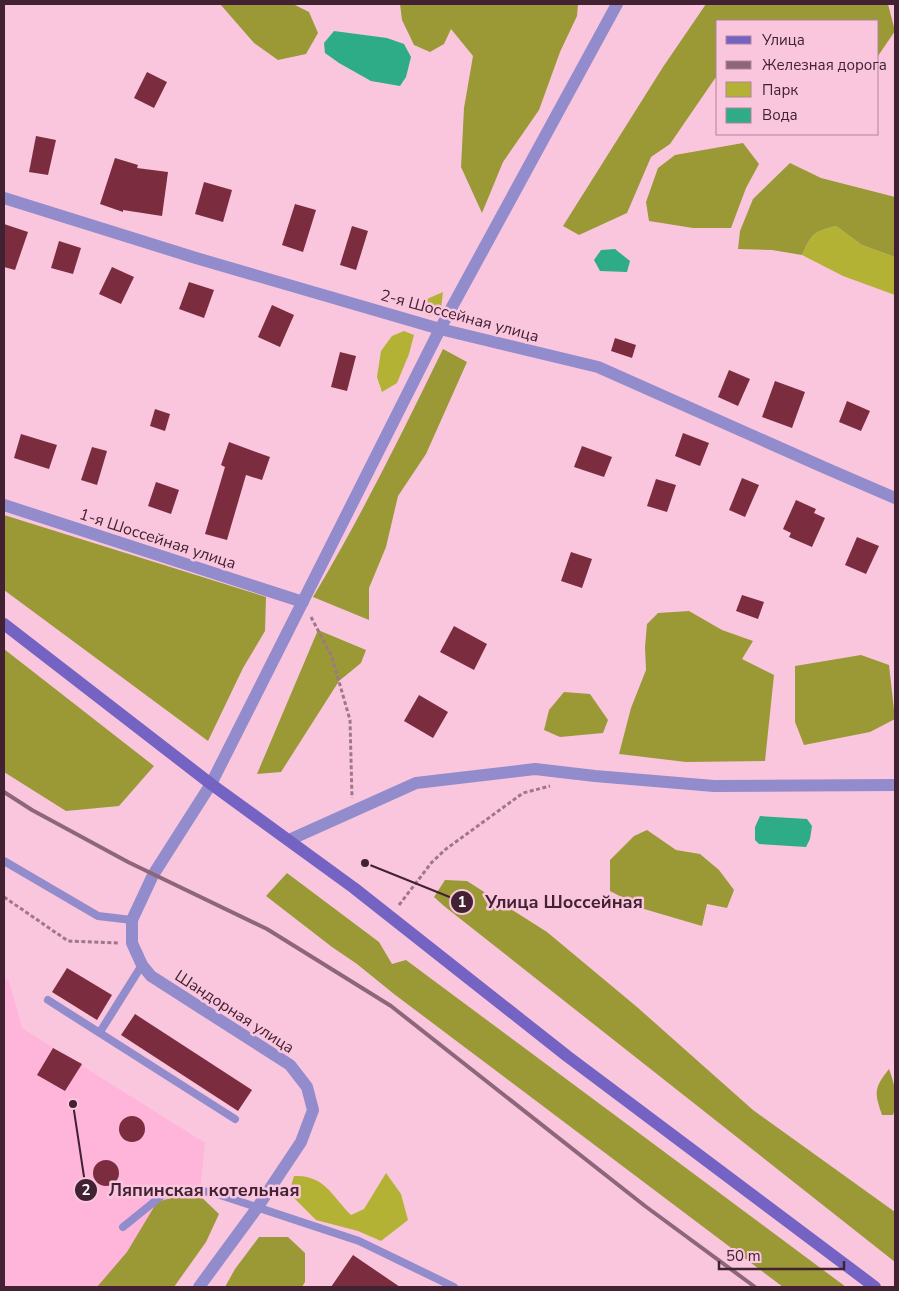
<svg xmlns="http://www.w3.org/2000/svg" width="899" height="1291" viewBox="0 0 899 1291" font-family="'Nunito Sans',sans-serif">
	<rect width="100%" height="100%" fill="#f9c6de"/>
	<polygon fill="#ffb5d9" points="4,978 9,981 22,1028 205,1143 198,1212 143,1287 4,1287"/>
	<g fill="#b3b235">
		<path d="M836,226l26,19 33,12v38l-52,-19 -41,-21c10,-22 11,-23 34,-29z"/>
		<polygon points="443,292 441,309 429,316 420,311 427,299"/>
		<polygon points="404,331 414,335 409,354 397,383 382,392 377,377 381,351 392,336"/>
		<path d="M386,1173l15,21 7,26 -27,21 -23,-10 -42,-11 -27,-27 5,-17c30,-2 39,21 57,39l13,-6z"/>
	</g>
	<g fill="#9a9935">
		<polygon points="220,4 293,4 309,12 318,33 306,54 278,60 254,43"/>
		<polygon points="400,4 578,4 577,16 560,52 539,110 503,162 482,213 461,167 464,108 473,56 451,29 444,44 430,52 414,45 402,20"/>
		<polygon points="706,4 888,4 895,31 878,56 878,21 718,21 718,53 716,55 718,58 718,74 670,144 651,157 627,213 579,235 563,226 663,67"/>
		<polygon points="743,143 759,164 746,188 731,228 693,228 649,221 646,202 658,168 675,155"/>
		<path d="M790,163l31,15 74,19v60l-33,-12 -26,-19c-23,6 -24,7 -34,29l-30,-5 -34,-1 2,-18 13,-32z"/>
		<path d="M443,349l24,13 -41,92 -28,42 -12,51 -17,41v32l-56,-23c48,-80 89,-164 130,-248z"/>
		<polygon points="4,515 266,597 265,631 243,668 208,741 4,590"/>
		<polygon points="689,611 722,630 753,641 742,659 774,675 765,761 686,762 619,754 631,708 646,670 645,647 647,624 658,613"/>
		<polygon points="318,630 366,650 361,663 339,681 281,772 257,774"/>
		<polygon points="4,649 154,766 119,806 66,811 4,772"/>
		<polygon points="861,655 889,665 895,719 870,732 804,745 795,722 795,666"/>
		<polygon points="564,692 590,694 608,720 603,733 560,737 544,730 549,710"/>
		<polygon points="647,830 676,850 700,854 719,870 734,890 727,908 707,904 702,926 644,909 610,891 610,860 634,836"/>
		<polygon points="287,873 379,942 392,964 406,960 846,1287 783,1287 394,994 357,964 332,947 266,896"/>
		<polygon points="445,880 467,881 547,932 637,1007 753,1110 895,1212 895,1262 444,906 434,897"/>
		<path d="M889,1069c5,13 10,32 4,46h-11c-8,-23 -8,-27 7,-46z"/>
		<polygon points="195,1191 219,1214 206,1242 174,1287 97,1287 127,1252 157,1202"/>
		<polygon points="259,1237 288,1237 305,1253 305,1282 302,1287 225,1287 235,1269"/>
	</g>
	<g fill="#2dac87">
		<polygon points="334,31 387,38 404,44 411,57 406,77 400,86 371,81 339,63 325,53 324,43"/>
		<polygon points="615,249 630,261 627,272 600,271 594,260 601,250"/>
		<polygon points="760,816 807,819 812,826 810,839 806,847 759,844 755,840 755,827"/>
	</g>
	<g fill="#7b2d3f">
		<polygon points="147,72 167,82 154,108 134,98"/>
		<polygon points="36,136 56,140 48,175 29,172"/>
		<polygon points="115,158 138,165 137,168 168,172 162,216 123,210 123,212 100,204"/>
		<polygon points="204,182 232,190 223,222 195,214"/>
		<polygon points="295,204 316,210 303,252 282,245"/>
		<polygon points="4,224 28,232 15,270 4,267"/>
		<polygon points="352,226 368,231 356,270 340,265"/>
		<polygon points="59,241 81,248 73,274 51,268"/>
		<polygon points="112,267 134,277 121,304 99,294"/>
		<polygon points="189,282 214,290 204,318 179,309"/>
		<polygon points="272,305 294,315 280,347 258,337"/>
		<polygon points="615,338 636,345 632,358 611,351"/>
		<polygon points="340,352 356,356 347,391 331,387"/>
		<polygon points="729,370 750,379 738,406 718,397"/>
		<polygon points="775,381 805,392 792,428 762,417"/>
		<polygon points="847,401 870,411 861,431 839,422"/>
		<polygon points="155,409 170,414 165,431 150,426"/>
		<polygon points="683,433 709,443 700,466 675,456"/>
		<polygon points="21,434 57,445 49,469 14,458"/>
		<polygon points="229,442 270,457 262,480 246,475 227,540 205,534 225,467 221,465"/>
		<polygon points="582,446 612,457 604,477 574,467"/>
		<polygon points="92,447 107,451 97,485 81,480"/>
		<polygon points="742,478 759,485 745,517 729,510"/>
		<polygon points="656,479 676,485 667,512 647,506"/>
		<polygon points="156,482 179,490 171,514 148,506"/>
		<polygon points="796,500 816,509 814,513 825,518 812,547 789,537 791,533 783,529"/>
		<polygon points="857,537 879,546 866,574 845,565"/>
		<polygon points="571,552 592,559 582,588 561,581"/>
		<polygon points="742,595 764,602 758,619 736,611"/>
		<polygon points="454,626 487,644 474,670 440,652"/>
		<polygon points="419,695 448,712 433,738 404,721"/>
		<polygon points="67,968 112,995 97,1020 52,992"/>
		<polygon points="135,1014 252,1090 238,1111 121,1035"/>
		<polygon points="53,1048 82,1064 65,1091 37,1075"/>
		<circle cx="132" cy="1129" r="13"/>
		<circle cx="106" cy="1173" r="13"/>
		<polygon points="353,1255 400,1287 331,1287"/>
	</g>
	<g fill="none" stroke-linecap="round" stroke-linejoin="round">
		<g stroke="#a0768b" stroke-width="3" stroke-dasharray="4 2.5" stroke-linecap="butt">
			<polyline points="311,617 332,657 350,720 352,798"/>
			<polyline points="4,897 68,941 120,943"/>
			<polyline points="399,905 432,862 446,849 523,793 550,786"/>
		</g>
		<g stroke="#928bcc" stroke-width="8">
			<polyline points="4,861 98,916 132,920"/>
			<polyline points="48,1000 235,1119"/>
			<polyline points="100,1032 142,965"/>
			<polyline points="123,1227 170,1189 211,1192 359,1241 454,1287"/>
		</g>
		<g stroke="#928bcc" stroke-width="12">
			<polyline points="4,198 196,258 440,329 598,367 830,470 895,498"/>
			<polyline points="4,505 303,602"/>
			<polyline points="211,784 440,329 617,4"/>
			<polyline points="289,840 416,783 535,769 595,776 714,786 895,785"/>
		</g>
		<polyline stroke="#928bcc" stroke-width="12" points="199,1287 257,1208 301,1142 313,1110 307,1087 290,1065 151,976 142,965 132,943 132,920 153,875 211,784"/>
		<polyline stroke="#7463c2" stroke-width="12" points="4,624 211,784 354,888 567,1056 875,1287"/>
		<polyline stroke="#8e667a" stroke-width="4" points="4,792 32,810 128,862 267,929 391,1006 645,1206 755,1287"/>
	</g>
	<g text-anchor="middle" stroke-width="5" stroke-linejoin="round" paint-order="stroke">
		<g font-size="16" fill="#412132" stroke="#f9c6de">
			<text transform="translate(460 315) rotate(15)" y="6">2-я Шоссейная улица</text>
			<text transform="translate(158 538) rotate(18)" y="6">1-я Шоссейная улица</text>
			<text transform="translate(235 1011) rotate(33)" y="6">Шандорная улица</text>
		</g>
	</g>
	<path fill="none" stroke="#412132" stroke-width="2" d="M365 863L462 902M73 1104L86 1190"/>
	<g fill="#412132" stroke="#f9c6de" stroke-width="2">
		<circle cx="365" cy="863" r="5"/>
		<circle cx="73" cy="1104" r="5"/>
		<circle cx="462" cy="902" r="12"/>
		<circle cx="86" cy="1190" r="12"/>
	</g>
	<g font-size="15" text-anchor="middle" font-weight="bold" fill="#fff">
		<text x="462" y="907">1</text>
		<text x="86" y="1195">2</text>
	</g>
	<g font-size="18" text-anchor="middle" font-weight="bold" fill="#412132" stroke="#f9c6de" stroke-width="5" stroke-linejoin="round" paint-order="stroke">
		<text x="564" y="908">Улица Шоссейная</text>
		<text x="204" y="1196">Ляпинская котельная</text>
	</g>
	<rect width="899" height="1291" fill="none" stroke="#412132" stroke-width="10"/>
	<rect x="716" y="20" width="162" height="115" fill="#f9c6de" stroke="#af8499"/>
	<rect x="726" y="36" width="25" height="8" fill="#7463c2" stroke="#af8499"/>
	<text x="762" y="45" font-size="15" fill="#412132">Улица</text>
	<rect x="726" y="61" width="25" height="8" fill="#8e667a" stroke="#af8499"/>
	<text x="762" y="70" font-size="15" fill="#412132">Железная дорога</text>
	<rect x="726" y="82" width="25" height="15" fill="#b3b235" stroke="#af8499"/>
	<text x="762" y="95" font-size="15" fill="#412132">Парк</text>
	<rect x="726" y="108" width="25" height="15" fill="#2dac87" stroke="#af8499"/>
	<text x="762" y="120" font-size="15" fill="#412132">Вода</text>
	<path d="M719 1261v8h125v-8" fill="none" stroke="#412132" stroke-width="2.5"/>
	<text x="726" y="1261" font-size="15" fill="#412132" stroke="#f9c6de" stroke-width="4" paint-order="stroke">50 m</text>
</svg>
